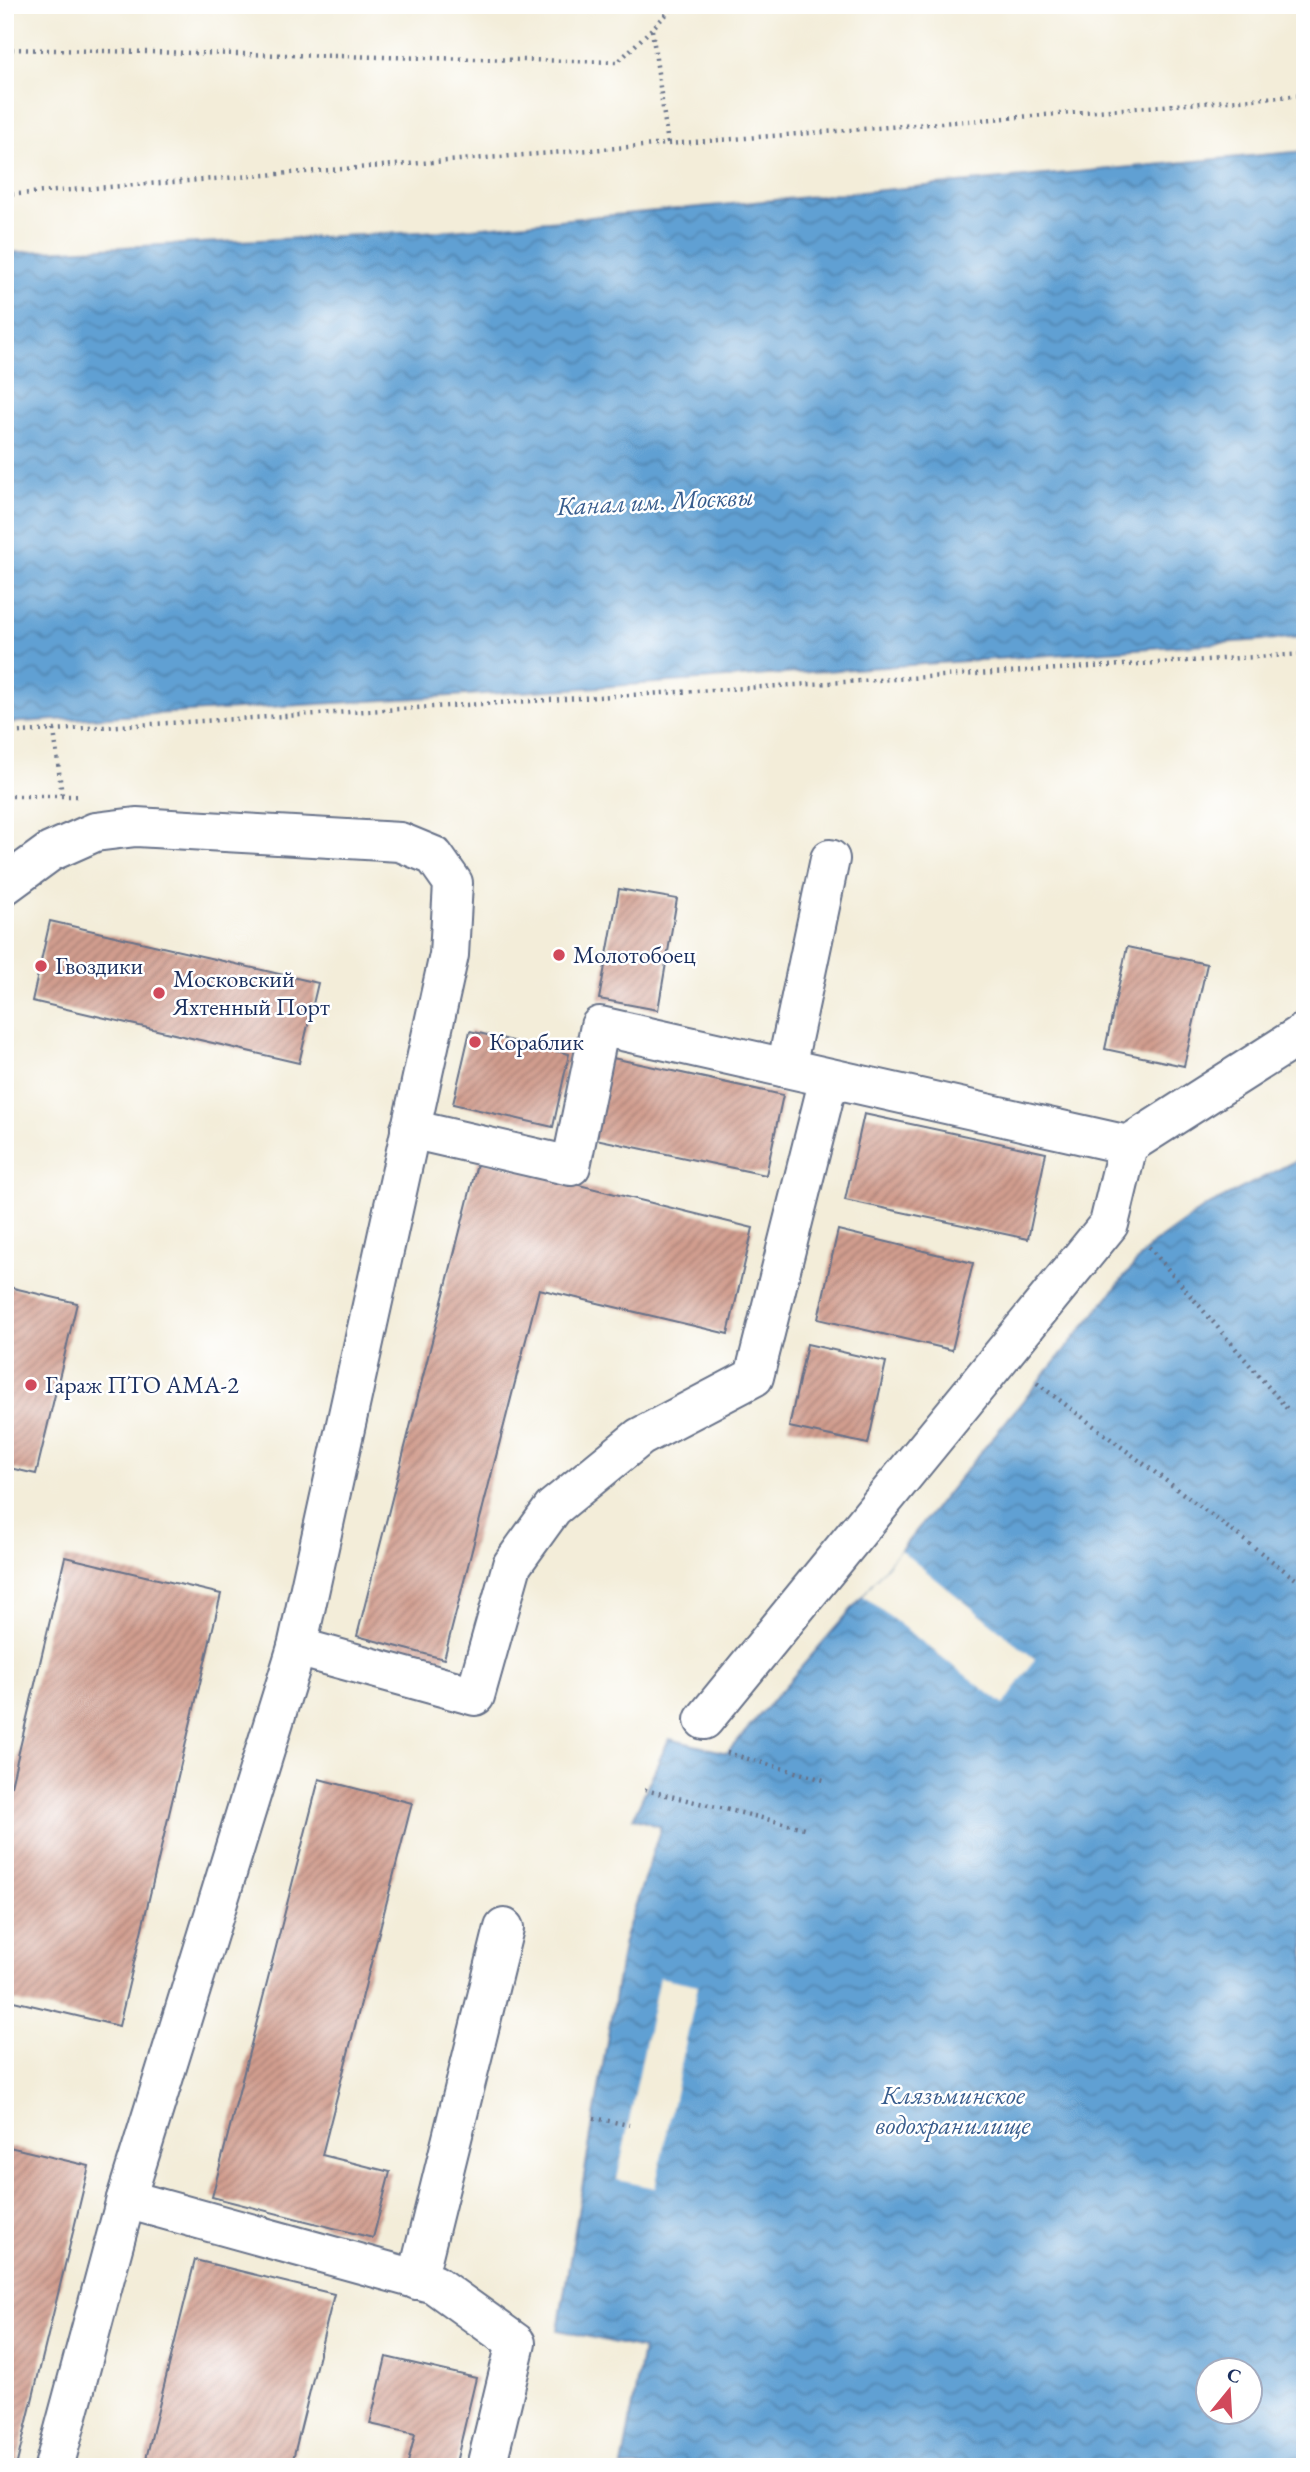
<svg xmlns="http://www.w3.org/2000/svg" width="1310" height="2472" viewBox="0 0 1310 2472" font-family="'EB Garamond',serif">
	<defs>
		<pattern id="water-waves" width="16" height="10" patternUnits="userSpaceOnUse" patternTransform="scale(1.75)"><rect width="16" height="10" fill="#61a0d3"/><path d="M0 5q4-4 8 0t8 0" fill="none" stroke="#4f83ae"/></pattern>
		<pattern id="building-hatch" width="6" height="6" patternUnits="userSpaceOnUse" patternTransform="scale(1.75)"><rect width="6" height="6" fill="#d19d8e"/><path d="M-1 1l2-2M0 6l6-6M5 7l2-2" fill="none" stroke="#a98077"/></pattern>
	</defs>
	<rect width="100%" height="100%" fill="#fff"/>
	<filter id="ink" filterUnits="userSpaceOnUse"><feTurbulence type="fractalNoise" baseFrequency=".0143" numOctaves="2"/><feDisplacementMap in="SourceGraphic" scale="14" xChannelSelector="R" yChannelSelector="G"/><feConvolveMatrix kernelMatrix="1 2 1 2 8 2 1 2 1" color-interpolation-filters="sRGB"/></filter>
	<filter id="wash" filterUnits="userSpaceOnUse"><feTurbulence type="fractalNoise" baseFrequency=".00686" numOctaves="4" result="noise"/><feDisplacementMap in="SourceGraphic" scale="28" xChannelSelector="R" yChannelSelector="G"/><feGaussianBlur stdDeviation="1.57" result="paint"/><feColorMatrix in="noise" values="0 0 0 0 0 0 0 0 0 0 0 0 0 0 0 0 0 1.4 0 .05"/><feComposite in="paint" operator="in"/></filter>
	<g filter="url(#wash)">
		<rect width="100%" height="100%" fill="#f3edd9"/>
		<g fill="url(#water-waves)" stroke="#3e6898" stroke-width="2" fill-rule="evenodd">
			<polygon points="1305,151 1305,637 599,687 5,723 5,253 440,231"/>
			<path d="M1305,1156v1311h-683l21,-118 -85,-19 66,-389 37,-114 -28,-9 36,-79 58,14 136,-157 286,-349 56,-40zM1208,2370h42v42h-42z"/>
		</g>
		<g fill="#f3edd9">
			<polygon points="900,1550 1035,1659 1004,1705 863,1596"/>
			<polygon points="659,1977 698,1985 655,2188 617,2180"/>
		</g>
		<g id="blocks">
			<g fill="url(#building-hatch)">
				<polygon points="619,889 677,899 658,1010 599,999"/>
				<polygon points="50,921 318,983 299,1063 32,1001"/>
				<polygon points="1127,947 1207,964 1184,1066 1105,1049"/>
				<polygon points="470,1031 569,1054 553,1127 453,1104"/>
				<polygon points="608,1057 783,1095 766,1175 591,1138"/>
				<polygon points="864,1114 1046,1153 1028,1239 845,1200"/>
				<polygon points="478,1160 753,1228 728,1334 539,1289 444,1659 357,1636"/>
				<polygon points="838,1230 973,1263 952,1350 818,1319"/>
				<polygon points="5,1286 77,1303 36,1474 5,1467"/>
				<polygon points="807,1344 886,1362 868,1444 789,1427"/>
				<polygon points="65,1557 221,1594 119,2026 5,1999 5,1811"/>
				<polygon points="319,1779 412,1803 322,2155 390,2172 373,2238 212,2197"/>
				<polygon points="5,2146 89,2166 16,2467 5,2467"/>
				<polygon points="195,2260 334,2294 291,2467 144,2467"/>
				<polygon points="386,2357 476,2378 455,2467 407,2467 415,2434 370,2424"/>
			</g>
		</g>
	</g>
	<g filter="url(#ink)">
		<use href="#blocks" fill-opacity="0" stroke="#677289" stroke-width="2"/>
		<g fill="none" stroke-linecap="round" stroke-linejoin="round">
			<defs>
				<g id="minor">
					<polyline points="5,885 50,852 95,832 136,827 400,842 434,856 453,883 449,955 297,1647 126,2199 54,2467"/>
					<polyline points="786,1068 830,859"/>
					<polyline points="410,1129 571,1166 600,1026 1128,1145 1109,1224 704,1720"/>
					<polyline points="1128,1145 1305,1032"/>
					<polyline points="297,1647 475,1696 512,1565 553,1508 640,1437 754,1377 829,1078"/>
					<polyline points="126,2199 434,2284 516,2343 486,2467"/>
					<polyline points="417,2280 504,1928"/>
				</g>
			</defs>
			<use href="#minor" stroke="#677289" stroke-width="42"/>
			<g stroke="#677289" stroke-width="4.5" stroke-dasharray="2 5" stroke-linecap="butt">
				<polyline points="652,30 668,144"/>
				<polyline points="5,49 618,62 676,5"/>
				<polyline points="5,195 1305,95"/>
				<polyline points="54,730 62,796"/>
				<polyline points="5,733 1305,654"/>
				<polyline points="5,796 78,796"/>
				<polyline points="1149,1247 1289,1411"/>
				<polyline points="1037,1383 1305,1586"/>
				<polyline points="727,1753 824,1780"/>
				<polyline points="645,1790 808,1829"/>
				<polyline points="594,2118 629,2125"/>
			</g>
			<use href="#minor" stroke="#fff" stroke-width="38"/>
		</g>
	</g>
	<g fill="#d1495b" stroke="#fff" stroke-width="2.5">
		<circle cx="559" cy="955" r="7"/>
		<circle cx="41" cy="966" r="7"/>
		<circle cx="159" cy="993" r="7"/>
		<circle cx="475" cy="1042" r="7"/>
		<circle cx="31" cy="1385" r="7"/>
	</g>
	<g text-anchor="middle" stroke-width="5" stroke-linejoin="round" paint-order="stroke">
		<g font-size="24" fill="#1b2f5e" stroke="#fff" text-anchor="start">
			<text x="573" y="963">Молотобоец</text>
			<text x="55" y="974">Гвоздики</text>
			<text x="173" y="987">Московский<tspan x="173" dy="28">Яхтенный Порт</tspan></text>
			<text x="489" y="1050">Кораблик</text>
			<text x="45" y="1393">Гараж ПТО АМА-2</text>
		</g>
		<g font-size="26" font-style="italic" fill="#375c8d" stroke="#fff">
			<text transform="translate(655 501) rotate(-3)" y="9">Канал им. Москвы</text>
			<text x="953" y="2104">Клязьминское<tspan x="953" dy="30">водохранилище</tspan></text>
		</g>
	</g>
	<rect width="1310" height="2472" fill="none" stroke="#fff" stroke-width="28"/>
	<g transform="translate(1229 2391) rotate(18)"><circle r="33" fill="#ffffff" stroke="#a4acbf" stroke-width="2"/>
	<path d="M0-5L12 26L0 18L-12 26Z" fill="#d1495b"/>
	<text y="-10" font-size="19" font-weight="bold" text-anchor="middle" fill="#1b2f5e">С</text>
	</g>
</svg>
